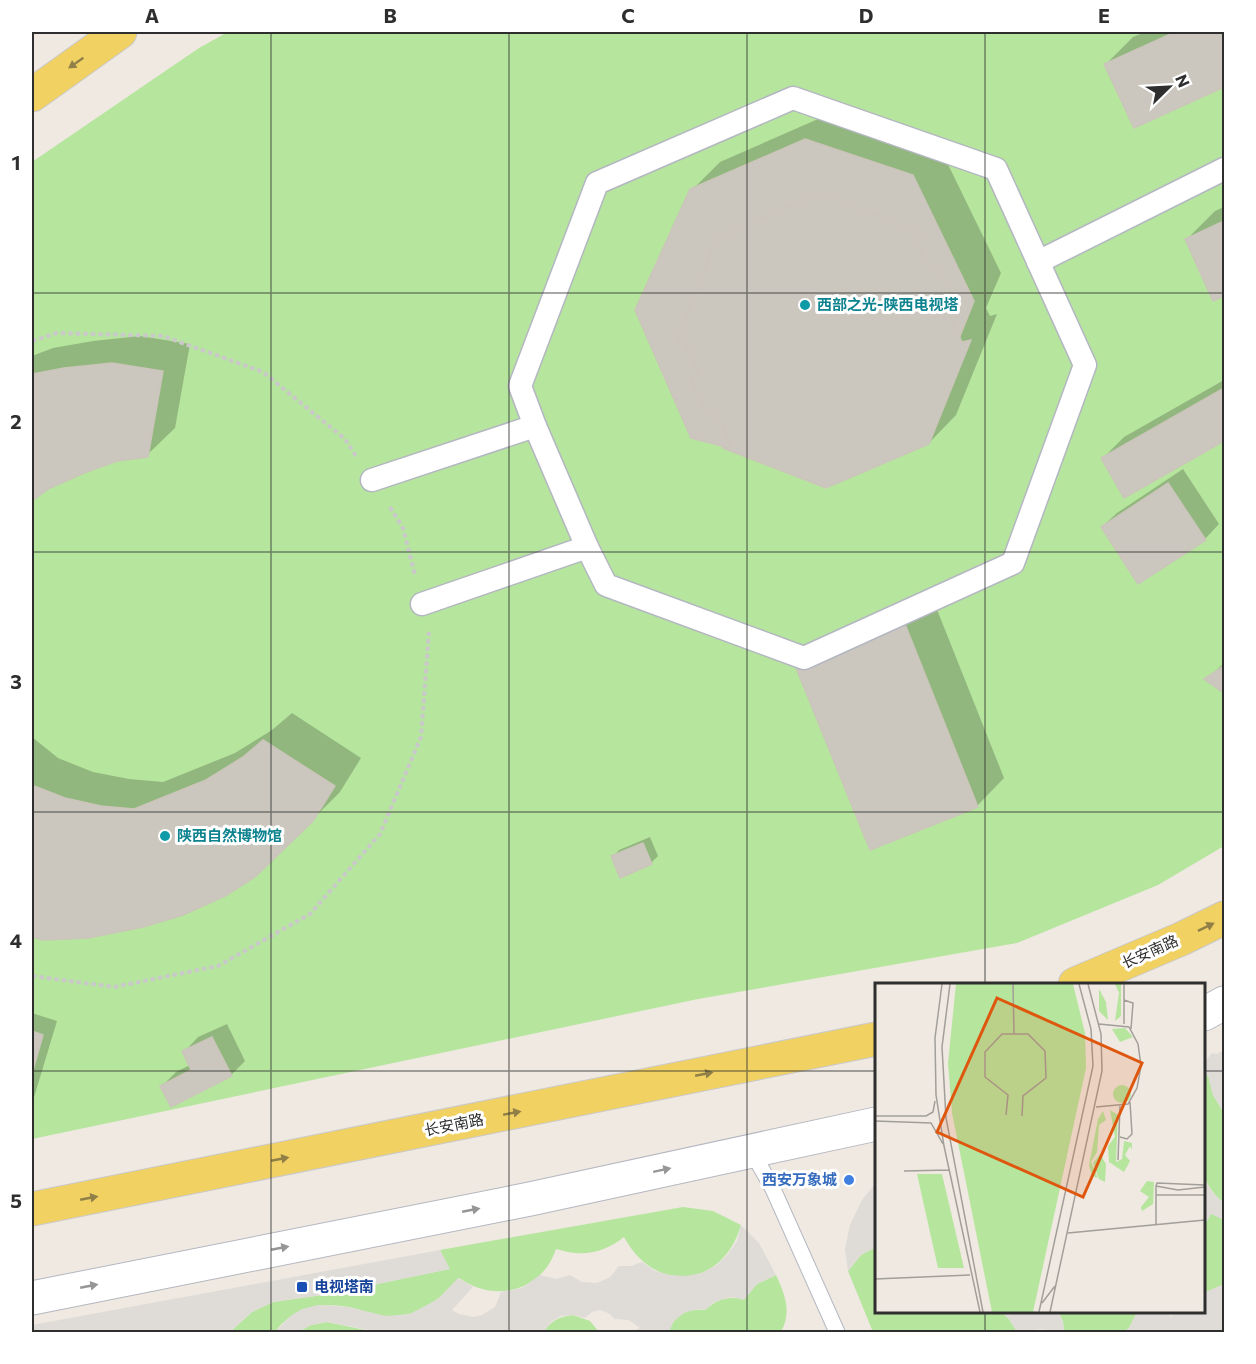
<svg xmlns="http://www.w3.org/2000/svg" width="1256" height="1364" viewBox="0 0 1256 1364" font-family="Commissioner,'Noto Sans SC',sans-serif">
	<rect width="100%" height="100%" fill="#efe9e1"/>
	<g fill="#b6e59e">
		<polygon points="228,32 1224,32 1224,846 1158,885 1017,943 698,999 32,1139 32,162 199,48"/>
		<path d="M1208,1074l5,21 11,18v90c-15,-12 -24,-28 -20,-48 1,-6 2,-7 0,-14v-63z"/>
		<path d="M683,1207l30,4 28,14c-18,63 -86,70 -117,12 -22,17 -42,20 -68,12 -14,43 -62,54 -97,29 -17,20 -39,38 -66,38 -12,1 -24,-3 -36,-7 -31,-8 -62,-4 -82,23h-45l22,-20 21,-10 56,-8 120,-25 -9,-19z"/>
		<polygon points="1211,1213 1222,1219 1224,1230 1224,1284 1204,1293 1204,1226"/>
		<polygon points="876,1247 876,1312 1001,1312 1009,1319 1017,1332 873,1332 848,1271 861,1255"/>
		<path d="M776,1275c9,20 16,37 5,57h-112c4,-17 19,-24 36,-22 12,-11 22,-14 39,-11l13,-15z"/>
		<polygon points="1059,1312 1137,1312 1129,1328 1123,1332 1064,1332 1063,1322"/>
		<path d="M573,1315l17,6 9,11h-78l23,-1c8,-11 15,-14 29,-16z"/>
		<polygon points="327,1322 370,1331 369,1332 298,1332 311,1325"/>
	</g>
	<g fill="#dfdcd8">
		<polygon points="1224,1050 1224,1113 1213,1095 1208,1075 1204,1078 1204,1063 1212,1053 1217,1054"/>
		<polygon points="1204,1174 1207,1184 1213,1193 1224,1203 1224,1230 1222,1219 1211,1214 1204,1226"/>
		<polygon points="876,1183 876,1247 861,1255 848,1271 845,1249 850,1225 862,1200"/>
		<polygon points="741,1225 759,1243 776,1275 757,1284 744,1300 733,1297 723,1299 713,1303 705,1310 699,1309 685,1312 674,1321 669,1332 630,1332 640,1328 629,1320 615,1319 608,1313 600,1310 592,1312 585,1318 573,1315 561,1316 551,1322 544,1331 379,1332 327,1322 311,1325 298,1332 275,1332 292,1315 302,1309 318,1305 348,1307 386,1316 410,1314 438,1299 458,1278 473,1287 452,1310 459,1314 474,1317 482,1315 495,1307 501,1292 522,1288 540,1275 556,1279 570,1275 582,1282 597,1283 610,1277 619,1266 631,1266 642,1262 655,1271 670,1275 686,1276 702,1273 717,1265 728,1254 737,1241"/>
		<polygon points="440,1250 450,1269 329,1294 273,1302 252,1312 230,1332 32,1332 32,1325"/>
		<polygon points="1224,1284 1224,1332 1123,1332 1129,1328 1137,1312 1165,1312 1171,1316 1177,1312 1204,1312 1204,1293"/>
		<polygon points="1001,1312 1059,1312 1063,1322 1064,1332 1041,1329 1017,1332 1009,1319"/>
	</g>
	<g fill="#0003">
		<polygon points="1145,32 1224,32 1224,85 1134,126 1106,64 1133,37"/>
		<polygon points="834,112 940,148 1001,273 986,308 990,316 997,314 956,415 929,443 728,446 692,190 720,162"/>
		<polygon points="1224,207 1224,294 1214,299 1187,239 1215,211"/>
		<polygon points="140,336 190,344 175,428 147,455 117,460 48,488 32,499 32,356 53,348 93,341"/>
		<polygon points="1224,380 1224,440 1125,496 1103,458 1124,437"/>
		<polygon points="1183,469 1219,524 1205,539 1102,527 1117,513"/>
		<polygon points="932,597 1004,778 977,806 825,641"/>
		<polygon points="1224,663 1224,690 1206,680"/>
		<polygon points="292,713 361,758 340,792 312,820 44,938 32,936 32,737 58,758 93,772 129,779 163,782 235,753 272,730"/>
		<polygon points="650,837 658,856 651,863 613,857 619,850"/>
		<polygon points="32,1013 57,1021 32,1104"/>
		<polygon points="227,1024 245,1061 231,1075 162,1086 176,1072 190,1065 184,1052 198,1037"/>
	</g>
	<g fill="#cbc7bf" stroke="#cbc5ba" stroke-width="1.5">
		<polygon points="1175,32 1224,32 1224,87 1134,128 1104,64"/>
		<polygon points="805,139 913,175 974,301 929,414 811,469 691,438 635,310 690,189"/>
		<polygon points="820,193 926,234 915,239 931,272 940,269 956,305 947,309 962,342 971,340 929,444 826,488 723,448 731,445 716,411 707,414 691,378 699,374 684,340 676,343 716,239"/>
		<polygon points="1224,221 1224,296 1213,301 1185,239"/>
		<polygon points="112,363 163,371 148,457 117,461 84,473 48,489 32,501 32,374 64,368"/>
		<polygon points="1224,388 1224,441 1124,498 1101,458"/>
		<polygon points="1168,483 1206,540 1138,584 1101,527"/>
		<polygon points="905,624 978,807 870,850 796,668"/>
		<polygon points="1224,666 1224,693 1204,679"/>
		<polygon points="263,740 335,786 313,821 255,877 225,896 183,915 143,927 88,938 43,940 32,937 32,785 65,798 101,806 134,809 206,780 243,757"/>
		<polygon points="643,843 652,864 620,878 611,856"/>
		<polygon points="32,1031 43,1035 32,1074"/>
		<polygon points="212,1037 232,1076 171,1107 160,1086 191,1070 182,1051"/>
	</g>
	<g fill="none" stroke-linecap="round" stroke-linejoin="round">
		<defs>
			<polyline id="service" points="751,1150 773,1189 837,1332"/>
			<g id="pedestrian">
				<polyline points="1038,262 1224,169"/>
				<polyline points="535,426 587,547"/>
				<polyline points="372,480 535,426 520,386 597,183 793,98 996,169 1085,365 1013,563 804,658 606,585 587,547 422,604"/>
			</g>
			<g id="secondary">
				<polyline points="1204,1014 1224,1003"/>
				<polyline points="32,1298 530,1199 876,1124"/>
			</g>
			<g id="primary">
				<polyline points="32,95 120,32"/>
				<polyline points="1075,984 1181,939 1224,918"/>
				<polyline points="32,1209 876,1039"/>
			</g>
		</defs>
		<use href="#service" stroke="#b4b7c1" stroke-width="17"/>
		<use href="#pedestrian" stroke="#b4b7c1" stroke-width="25"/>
		<use href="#secondary" stroke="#b4b7c1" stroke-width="35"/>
		<use href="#primary" stroke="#c9c9c9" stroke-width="35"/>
		<g stroke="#c9c9c9" stroke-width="4" stroke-dasharray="4.5 3" stroke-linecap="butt">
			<polyline points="32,341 57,333 163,336 263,372 345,439 356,456"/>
			<polyline points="390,507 403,528 415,575"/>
			<polyline points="32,976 114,987 218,966 310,914 380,834 421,737 429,632"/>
		</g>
		<use href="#service" stroke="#fff" stroke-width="15"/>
		<use href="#pedestrian" stroke="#fff" stroke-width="22"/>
		<use href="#secondary" stroke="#fff" stroke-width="33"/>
		<use href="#primary" stroke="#f2d163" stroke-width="33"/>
	</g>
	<defs><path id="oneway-solid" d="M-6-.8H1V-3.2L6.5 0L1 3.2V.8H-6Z" transform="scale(1.5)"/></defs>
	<g fill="#908048">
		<use href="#oneway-solid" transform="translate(76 63) rotate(145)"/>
		<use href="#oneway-solid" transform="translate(1206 927) rotate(-26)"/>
		<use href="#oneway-solid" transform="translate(704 1074) rotate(-11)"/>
		<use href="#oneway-solid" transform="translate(512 1113) rotate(-11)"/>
		<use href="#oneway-solid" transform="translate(280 1159) rotate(-11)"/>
		<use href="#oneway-solid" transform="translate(89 1198) rotate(-11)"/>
	</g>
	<g fill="#969696">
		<use href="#oneway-solid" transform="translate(662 1170) rotate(-12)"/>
		<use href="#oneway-solid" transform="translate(471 1210) rotate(-11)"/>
		<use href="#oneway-solid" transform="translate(280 1248) rotate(-11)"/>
		<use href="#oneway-solid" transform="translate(89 1286) rotate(-11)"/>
	</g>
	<path fill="none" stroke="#2e2e2e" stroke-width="1.5" stroke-opacity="0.55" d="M271,32v1300M509,32v1300M747,32v1300M985,32v952M32,293h1192M32,552h1192M32,812h1192M32,1071h844M1204,1071h20M985,1312v20"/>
	<g fill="#0f9aa8" stroke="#fff" stroke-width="2">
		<circle cx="805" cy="305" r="6"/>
		<circle cx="165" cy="836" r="6"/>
	</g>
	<circle fill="#3f7fe0" stroke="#fff" stroke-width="2" cx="849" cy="1180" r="6"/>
	<rect fill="#1a4fb4" stroke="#fff" stroke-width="2" x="296" y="1281" width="12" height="12" rx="3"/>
	<g text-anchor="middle" stroke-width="6" stroke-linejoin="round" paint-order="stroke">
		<g font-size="15" font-weight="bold" fill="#0d838f" stroke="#fff" text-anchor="start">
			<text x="817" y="310">西部之光-陕西电视塔</text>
			<text x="177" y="841">陕西自然博物馆</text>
		</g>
		<g font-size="15" fill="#2e2e2e" stroke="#fff">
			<text transform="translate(1150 952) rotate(-24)" y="5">长安南路</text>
			<text transform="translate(454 1125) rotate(-11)" y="5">长安南路</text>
		</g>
		<g font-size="15" font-weight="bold" fill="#366cbe" stroke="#fff" text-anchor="end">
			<text x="837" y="1185">西安万象城</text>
		</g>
		<g font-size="15" font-weight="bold" fill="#164399" stroke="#fff" text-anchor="start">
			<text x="314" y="1292">电视塔南</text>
		</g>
	</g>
	<g transform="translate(875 983)">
		<rect width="330" height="330" fill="#efe9e1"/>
		<path d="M81,1h117l12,49 1,35 -53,244h-41l-40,-199 -4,-50zM240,1h6v32l-6,5 4,-28zM224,6l7,13 2,18 -9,-9zM250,45l8,9 -13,5 -8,-13zM238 111a9 9 0 1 1 18 0a9 9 0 1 1-18 0ZM235,127l8,5 -2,47 6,-3 2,-18 8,2v7l-2,-4 -5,9 5,6 -6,11 -15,-10 -1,-16 7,-9zM228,128l3,9 -7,5 -2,27 -6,10 7,16 -6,-2 -3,-11 9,-46zM225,171l6,10 -1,18 -6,-3 -6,-16zM42,191h25l22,94h-26zM272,198l7,1 -1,22 -11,7 -1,-4 8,-10 -9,-6z" fill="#b6e59e"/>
		<path fill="none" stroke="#a29e99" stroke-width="1.5" d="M67,1l-7,54 1,57 8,51 36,166M75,1l-8,63 4,71 37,194M138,1l1,50M249,1v40M249,17l9,3 -2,26M221,124l32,-3 9,-16 4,-22 -3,-22 -9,-17 -30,-3M131,132l2,-20 -23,-18v-25l17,-18h26l17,17 1,27 -23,18 -1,20M0,133h51l7,-4 2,-11M0,138l56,2 12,21M245,154l7,2 5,-5 -2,-32M243,177l2,-54M29,188l45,-1M281,203l1,-3 48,2M281,203l22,4 27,-3M281,203v38M281,212h49M193,250l137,-13M0,296l95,-4M167,320l13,-17M164,329l54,-246 -2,-37 -12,-45M175,329l52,-241 -1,-37 -13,-50"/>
		<path fill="#df570e" fill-opacity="0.15" stroke="#df570e" stroke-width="3" d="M122,15l145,65 -59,134 -146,-65z"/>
		<rect width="330" height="330" fill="none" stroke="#2e2e2e" stroke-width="3"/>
	</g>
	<rect width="1256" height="1364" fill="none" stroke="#ffffff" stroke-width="66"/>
	<g transform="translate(1169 87) rotate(66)" stroke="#ffffff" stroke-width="4.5" paint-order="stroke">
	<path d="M0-4.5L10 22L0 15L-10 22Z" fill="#2e2e2e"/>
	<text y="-9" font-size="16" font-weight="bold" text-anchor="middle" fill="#2e2e2e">N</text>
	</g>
	<rect x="33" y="33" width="1190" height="1298" fill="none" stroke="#2e2e2e" stroke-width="2"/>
	<g font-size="20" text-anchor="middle" font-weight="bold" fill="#2e2e2e">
		<text x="152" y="23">A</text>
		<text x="390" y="23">B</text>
		<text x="628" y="23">C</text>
		<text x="866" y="23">D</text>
		<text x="1104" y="23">E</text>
		<text x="16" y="170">1</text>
		<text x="16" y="429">2</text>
		<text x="16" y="689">3</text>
		<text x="16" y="948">4</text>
		<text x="16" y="1208">5</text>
	</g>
</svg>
